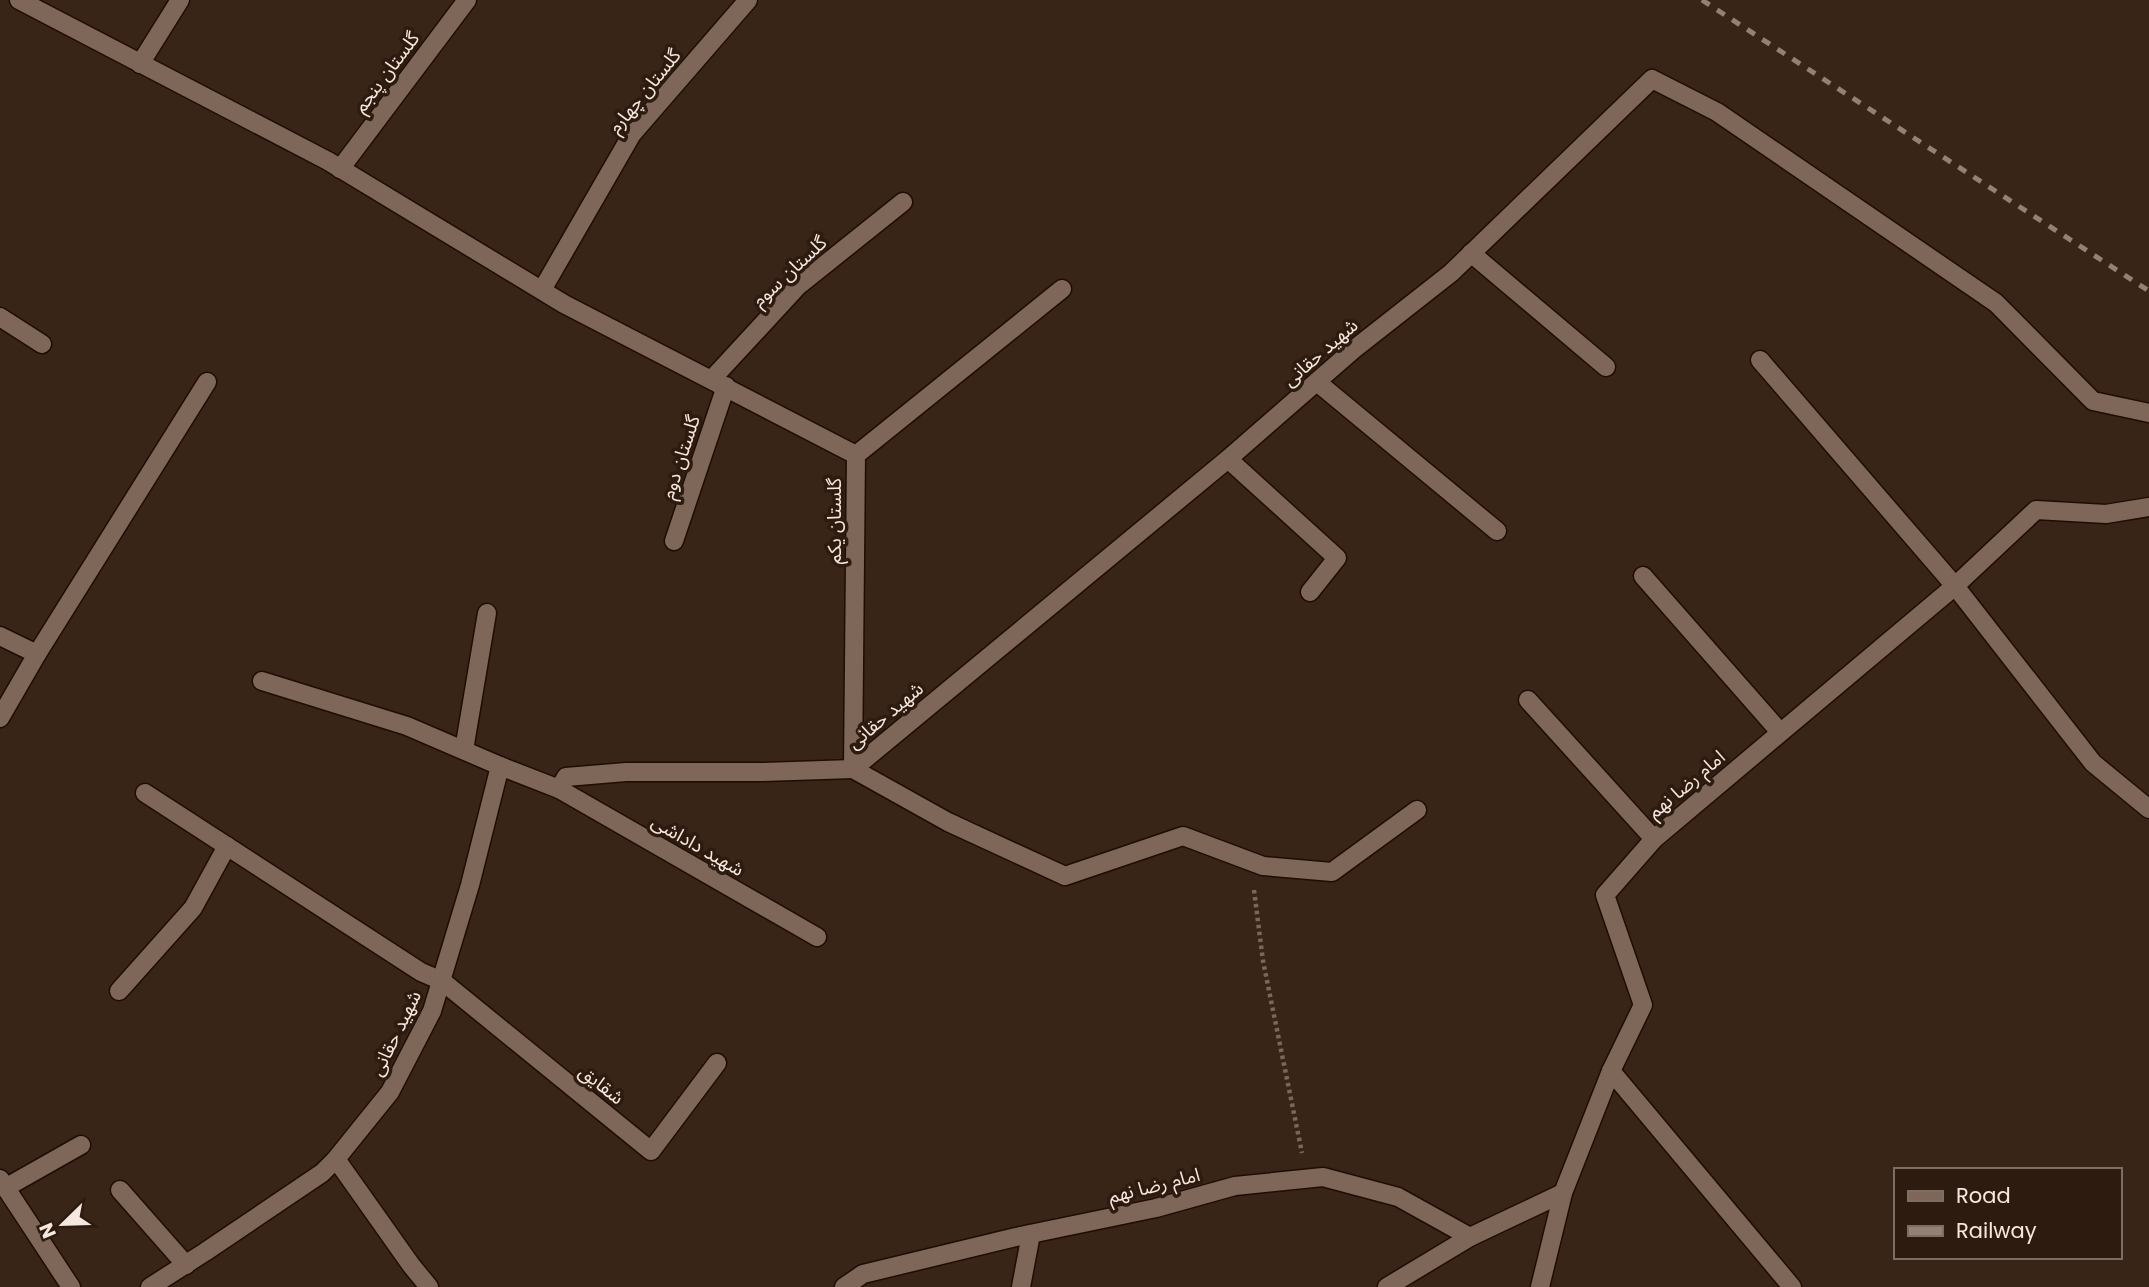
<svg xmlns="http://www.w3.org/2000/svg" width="2149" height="1287" viewBox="0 0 2149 1287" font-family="Poppins,'Noto Sans Arabic',sans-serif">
	<rect width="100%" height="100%" fill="#392418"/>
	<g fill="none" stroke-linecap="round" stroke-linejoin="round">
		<defs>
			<g id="street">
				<polyline points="19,0 328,161 564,304 856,455"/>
				<polyline points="140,64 180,0"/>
				<polyline points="340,169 467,0"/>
				<polyline points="1471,253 1606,367"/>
				<polyline points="1062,289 856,455 853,769 948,822 1065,876 1183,836 1263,866 1332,872 1417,810"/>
				<polyline points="542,290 632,134 748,0"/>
				<polyline points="0,317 42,344"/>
				<polyline points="1760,360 1955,586 2093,763 2149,809"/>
				<polyline points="712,379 798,286 903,202"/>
				<polyline points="1317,382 1497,531"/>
				<polyline points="1228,459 1337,558 1310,592"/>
				<polyline points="674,541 726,386"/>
				<polyline points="1643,576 1780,732"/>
				<polyline points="0,636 37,654 0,718"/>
				<polyline points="37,654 207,382"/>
				<polyline points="262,681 407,726 500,766"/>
				<polyline points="1528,700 1654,839"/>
				<polyline points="464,750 487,613"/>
				<polyline points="559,789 817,937"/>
				<polyline points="145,793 421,972 442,981 651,1151 717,1063"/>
				<polyline points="119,991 193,908 227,846"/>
				<polyline points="1611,1071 1792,1287"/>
				<polyline points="336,1159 411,1265 429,1287"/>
				<polyline points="0,1179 71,1287"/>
				<polyline points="5,1188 81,1145"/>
				<polyline points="120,1190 186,1265"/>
				<polyline points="150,1287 205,1252 322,1173 336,1159 390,1092 432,1011 470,885 500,766 559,789 566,777 626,772 763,772 853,769 1228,459 1353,350 1451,273 1652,79 1717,112 1996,303 2093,401 2149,413"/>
				<polyline points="844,1287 863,1274 1016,1237 1156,1208 1235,1186 1323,1177 1398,1197 1470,1237"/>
				<polyline points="1021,1287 1031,1234"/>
				<polyline points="1387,1287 1470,1237 1563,1193 1611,1071 1643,1005 1605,895 1654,839 1955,586 2036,510 2106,514 2149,507"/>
				<polyline points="1540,1287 1563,1193"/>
			</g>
		</defs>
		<use href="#street" stroke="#1f0d03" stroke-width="21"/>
		<polyline stroke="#7a675c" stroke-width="4.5" stroke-dasharray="3.5 3.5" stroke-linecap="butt" points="1254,890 1263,961 1302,1153"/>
		<use href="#street" stroke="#7e6658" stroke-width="18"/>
		<polyline stroke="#938177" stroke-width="5" stroke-dasharray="9 9" stroke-linecap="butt" points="1702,0 2149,291"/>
	</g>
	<g text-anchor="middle" stroke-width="7" stroke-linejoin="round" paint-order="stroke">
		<g font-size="19" fill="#f6e7df" stroke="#2e1b0f">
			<text transform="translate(386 72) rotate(-53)" y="7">گلستان پنجم</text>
			<text transform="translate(644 91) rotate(-51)" y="7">گلستان چهارم</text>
			<text transform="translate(789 271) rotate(-43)" y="7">گلستان سوم</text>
			<text transform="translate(1320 352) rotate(-41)" y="7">شهید حقانی</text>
			<text transform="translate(680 457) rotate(-72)" y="7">گلستان دوم</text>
			<text transform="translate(834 521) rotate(-90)" y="7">گلستان یکم</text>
			<text transform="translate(885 715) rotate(-40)" y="7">شهید حقانی</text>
			<text transform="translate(1686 784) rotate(-40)" y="7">امام رضا نهم</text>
			<text transform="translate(698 845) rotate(30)" y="7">شهید داداشی</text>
			<text transform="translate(395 1033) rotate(-64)" y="7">شهید حقانی</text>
			<text transform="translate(602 1084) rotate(39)" y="7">شقایق</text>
			<text transform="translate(1154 1185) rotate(-14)" y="7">امام رضا نهم</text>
		</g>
	</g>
	<rect x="1894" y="1168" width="228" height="91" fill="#2e1b0f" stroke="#7e6d62" stroke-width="2"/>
	<rect x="1908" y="1191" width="35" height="10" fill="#7e6658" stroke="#7e6d62" stroke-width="2"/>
	<text x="1956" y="1203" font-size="21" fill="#f6e7df">Road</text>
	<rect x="1908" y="1226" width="35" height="10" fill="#938177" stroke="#7e6d62" stroke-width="2"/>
	<text x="1956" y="1238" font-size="21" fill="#f6e7df">Railway</text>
	<g transform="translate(63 1224) rotate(247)" stroke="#2e1b0f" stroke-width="5" paint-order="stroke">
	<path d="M0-5L12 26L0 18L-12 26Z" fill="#f6e7df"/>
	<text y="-10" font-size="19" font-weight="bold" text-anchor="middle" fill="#f6e7df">N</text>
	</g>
</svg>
